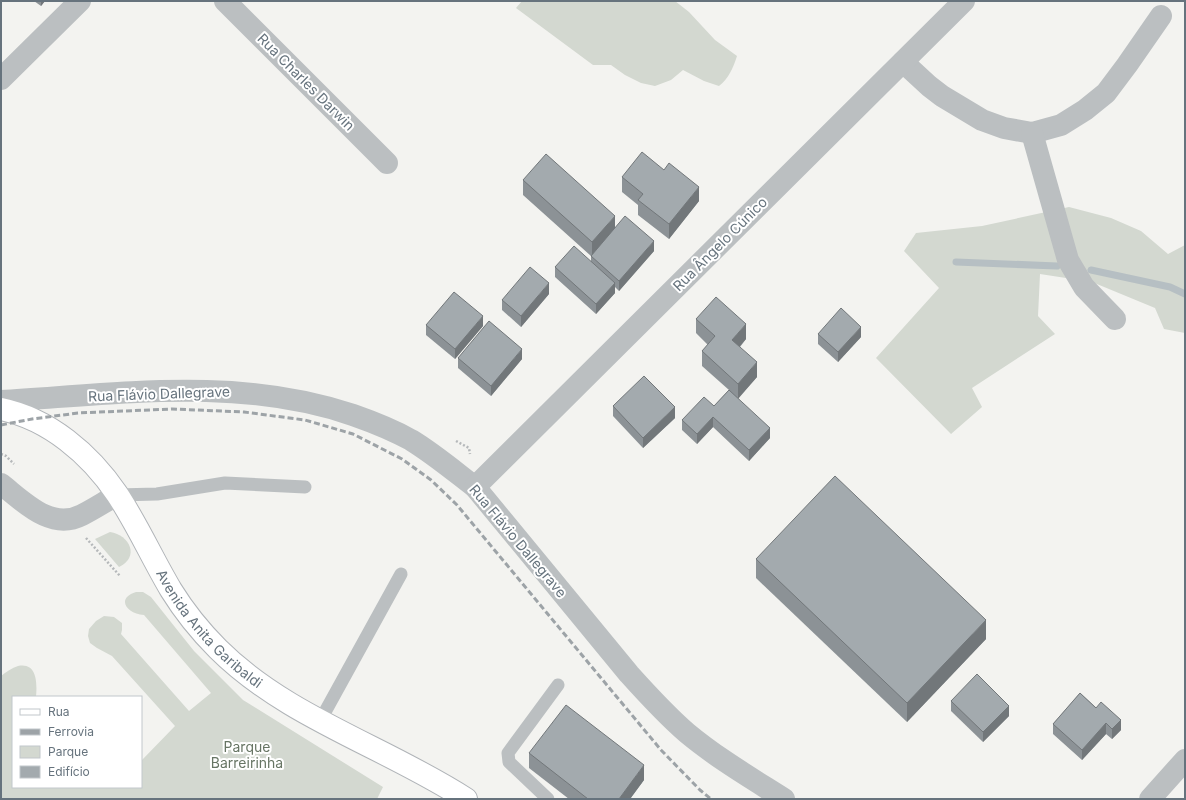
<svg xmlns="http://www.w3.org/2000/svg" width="1186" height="800" viewBox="0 0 1186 800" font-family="Inter,sans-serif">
	<rect width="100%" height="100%" fill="#f3f3f0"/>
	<g fill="#d3d8d0">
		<path d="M522,1h153l14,11 26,28 22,16c-4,12 -8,22 -18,30l-15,-5 -21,-11 -12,10 -16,6 -14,-3 -16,-8 -14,-10h-18l-77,-57z"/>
		<polygon points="1069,207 1111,218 1141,231 1168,254 1185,245 1185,333 1164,329 1155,308 1092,282 1040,274 1038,316 1055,334 972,388 982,407 951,434 876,358 939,288 904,251 916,233 982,226"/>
		<path d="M110,532c20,3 30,25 9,35l-24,-28z"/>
		<path d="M136,592h7l8,5 43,54 49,49 140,87 -6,12h-376v-123c5,-4 11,-8 17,-10 20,-4 19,19 18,31h-23v90h128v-28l1,1 33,-34 -63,-70 -15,-8 -7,-5 -2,-7 1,-7 7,-8 8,-5 10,1 8,6v7l-1,4 68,77 22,-18 -67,-78c-18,-1 -28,-17 -8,-23z"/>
	</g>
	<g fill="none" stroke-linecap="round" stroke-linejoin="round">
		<g stroke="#b6bfc3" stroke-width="7">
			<polyline points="956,262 1057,266"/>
			<polyline points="1091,270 1170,287 1185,294"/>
		</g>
		<defs>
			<g id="secondary">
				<path id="s1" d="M1,409c48,10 89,45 116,85 20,30 35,64 54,96 13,21 29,41 47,59 68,68 168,98 248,150"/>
			</g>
		</defs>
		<use href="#secondary" stroke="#b0b4b8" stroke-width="24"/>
		<g stroke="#b5b8ba" stroke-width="2.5" stroke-dasharray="2 2" stroke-linecap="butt">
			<polyline points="456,441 469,448 470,454"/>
			<polyline points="1,454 6,456 14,464"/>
			<polyline points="86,538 120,576"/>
		</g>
		<g stroke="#bbbfc1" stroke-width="13">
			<polyline points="117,495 157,494 225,483 305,487"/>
			<polyline points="320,721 401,574"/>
			<polyline points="548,799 509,762 508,753 558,685"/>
		</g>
		<g stroke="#bbbfc1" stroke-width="22">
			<polyline points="225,1 387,163"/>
			<polyline points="903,62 929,86 942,96 982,120 1004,128 1032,133 1061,125 1085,110 1106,93 1127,65 1161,16"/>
			<polyline points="1,79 80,1"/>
			<polyline points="1032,133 1068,260 1084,287 1115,319"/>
			<path d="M1,401c117,-7 239,-25 352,14 20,7 40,15 58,25 23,14 43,31 64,47l154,187c18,20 37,41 58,59 30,25 64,45 97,66"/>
			<path d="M1,484c23,18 50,47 81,31 12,-6 24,-14 35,-20"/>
			<polyline points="475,487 964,1"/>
			<polyline points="1150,799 1185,760"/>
		</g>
		<use href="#secondary" stroke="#fff" stroke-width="22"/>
		<polyline stroke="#9da3a7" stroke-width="3" stroke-dasharray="6 3" stroke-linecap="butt" points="1,425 32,419 78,413 172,409 244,412 305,420 353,434 402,459 431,480 457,505 661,750 700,790 711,799"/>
	</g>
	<g fill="#8c9296">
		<polygon points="34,1 45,1 41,6"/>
		<polygon points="622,177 699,201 669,239 638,215 638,205 622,192"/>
		<polygon points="523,180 615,227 654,251 619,291 615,287 615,293 596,314 555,277 555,267 591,261 591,256 523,195"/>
		<polygon points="549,294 521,327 502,310 502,300"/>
		<polygon points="696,319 746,339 740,347 757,377 738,398 770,438 749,461 713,427 697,444 682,430 682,420 714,406 729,390 702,366 702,351 708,345 696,333"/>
		<polygon points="426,325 483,326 455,359 426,335"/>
		<polygon points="818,334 861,337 838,362 818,344"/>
		<polygon points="458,358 522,359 491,396 458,368"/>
		<polygon points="613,406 675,418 643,448 613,416"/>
		<polygon points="756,559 986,639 907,722 756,578"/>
		<polygon points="1080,693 1121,730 1112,739 1106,734 1082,760 1053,734 1053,724"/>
		<polygon points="951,701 1009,716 983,742 951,711"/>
		<polygon points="529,753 644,780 630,799 569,799 529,768"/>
	</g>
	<g fill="#72777a">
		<polygon points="41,1 45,1 41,6"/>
		<polygon points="699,187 699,201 669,239 669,224"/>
		<polygon points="615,216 615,231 592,257 592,242"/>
		<polygon points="654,241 654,251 619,291 619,281"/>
		<polygon points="549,283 549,294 521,327 521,316"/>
		<polygon points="615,283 615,293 596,314 596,304"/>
		<polygon points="483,316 483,326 455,359 455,349"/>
		<polygon points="746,324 746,339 732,355 732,340"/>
		<polygon points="861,327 861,337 838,362 838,352"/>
		<polygon points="522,349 522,359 491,396 491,386"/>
		<polygon points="757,362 757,377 738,399 738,384"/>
		<polygon points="675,407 675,418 643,448 643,438"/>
		<polygon points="713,417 713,427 697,444 697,434"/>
		<polygon points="770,428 770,438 749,461 749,450"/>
		<polygon points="986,620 986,639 907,722 907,703"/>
		<polygon points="1009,706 1009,716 983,742 983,732"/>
		<polygon points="1121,720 1121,730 1112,739 1112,729"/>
		<polygon points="1106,723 1106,734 1082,760 1082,750"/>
		<polygon points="644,765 644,780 630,799 619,799"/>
	</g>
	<g fill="#a3aaae" stroke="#72777a">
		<polygon points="642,152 664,170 669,163 699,187 669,224 638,200 643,194 622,177"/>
		<polygon points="546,154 615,216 592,242 523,180"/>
		<polygon points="625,216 654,241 619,281 591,256"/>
		<polygon points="574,246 615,283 596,304 555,267"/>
		<polygon points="530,267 549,283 521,316 502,300"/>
		<polygon points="454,292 483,316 455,349 426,325"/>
		<polygon points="716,297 746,324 732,340 757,362 738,384 702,351 715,336 696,319"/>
		<polygon points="841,308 861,327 838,352 818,334"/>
		<polygon points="489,321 522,349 491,386 458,358"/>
		<polygon points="644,376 675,407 643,438 613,406"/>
		<polygon points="729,390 770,428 749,450 713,417 697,434 682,420 704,397 714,406"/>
		<polygon points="835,476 986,620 907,703 756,559"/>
		<polygon points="977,674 1009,706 983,732 951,701"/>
		<polygon points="1080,693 1096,708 1101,702 1121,720 1112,729 1106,723 1082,750 1053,724"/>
		<polygon points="566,705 644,765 619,799 588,799 529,753"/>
	</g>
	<g text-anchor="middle" stroke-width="4" stroke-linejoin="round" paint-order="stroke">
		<g font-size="14" fill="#66737d" stroke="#fff">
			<text transform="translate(306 82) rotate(45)" y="5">Rua Charles Darwin</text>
			<text transform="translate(720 244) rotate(-45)" y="5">Rua Ângelo Cúnico</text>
			<text transform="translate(159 394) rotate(-2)" y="5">Rua Flávio Dallegrave</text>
			<text transform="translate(518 541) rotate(50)" y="5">Rua Flávio Dallegrave</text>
			<text dy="5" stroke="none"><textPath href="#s1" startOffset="312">Avenida Anita Garibaldi</textPath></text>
		</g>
		<g font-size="14" fill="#677564" stroke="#fff">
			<text x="247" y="752">Parque<tspan x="247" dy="16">Barreirinha</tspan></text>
		</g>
	</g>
	<rect width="1186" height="800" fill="none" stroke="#66737d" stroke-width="4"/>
	<rect x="12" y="696" width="130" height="92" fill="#ffffff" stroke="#c2c7cb"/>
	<rect x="20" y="709" width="20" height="6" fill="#ffffff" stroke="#c2c7cb"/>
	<text x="48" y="716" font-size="12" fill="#66737d">Rua</text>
	<rect x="20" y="729" width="20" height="6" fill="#9da3a7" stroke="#c2c7cb"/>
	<text x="48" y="736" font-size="12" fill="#66737d">Ferrovia</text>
	<rect x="20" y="746" width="20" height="12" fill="#d3d8d0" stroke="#c2c7cb"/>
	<text x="48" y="756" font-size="12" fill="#66737d">Parque</text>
	<rect x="20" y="766" width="20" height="12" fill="#a3aaae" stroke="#c2c7cb"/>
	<text x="48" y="776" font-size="12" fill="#66737d">Edifício</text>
</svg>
